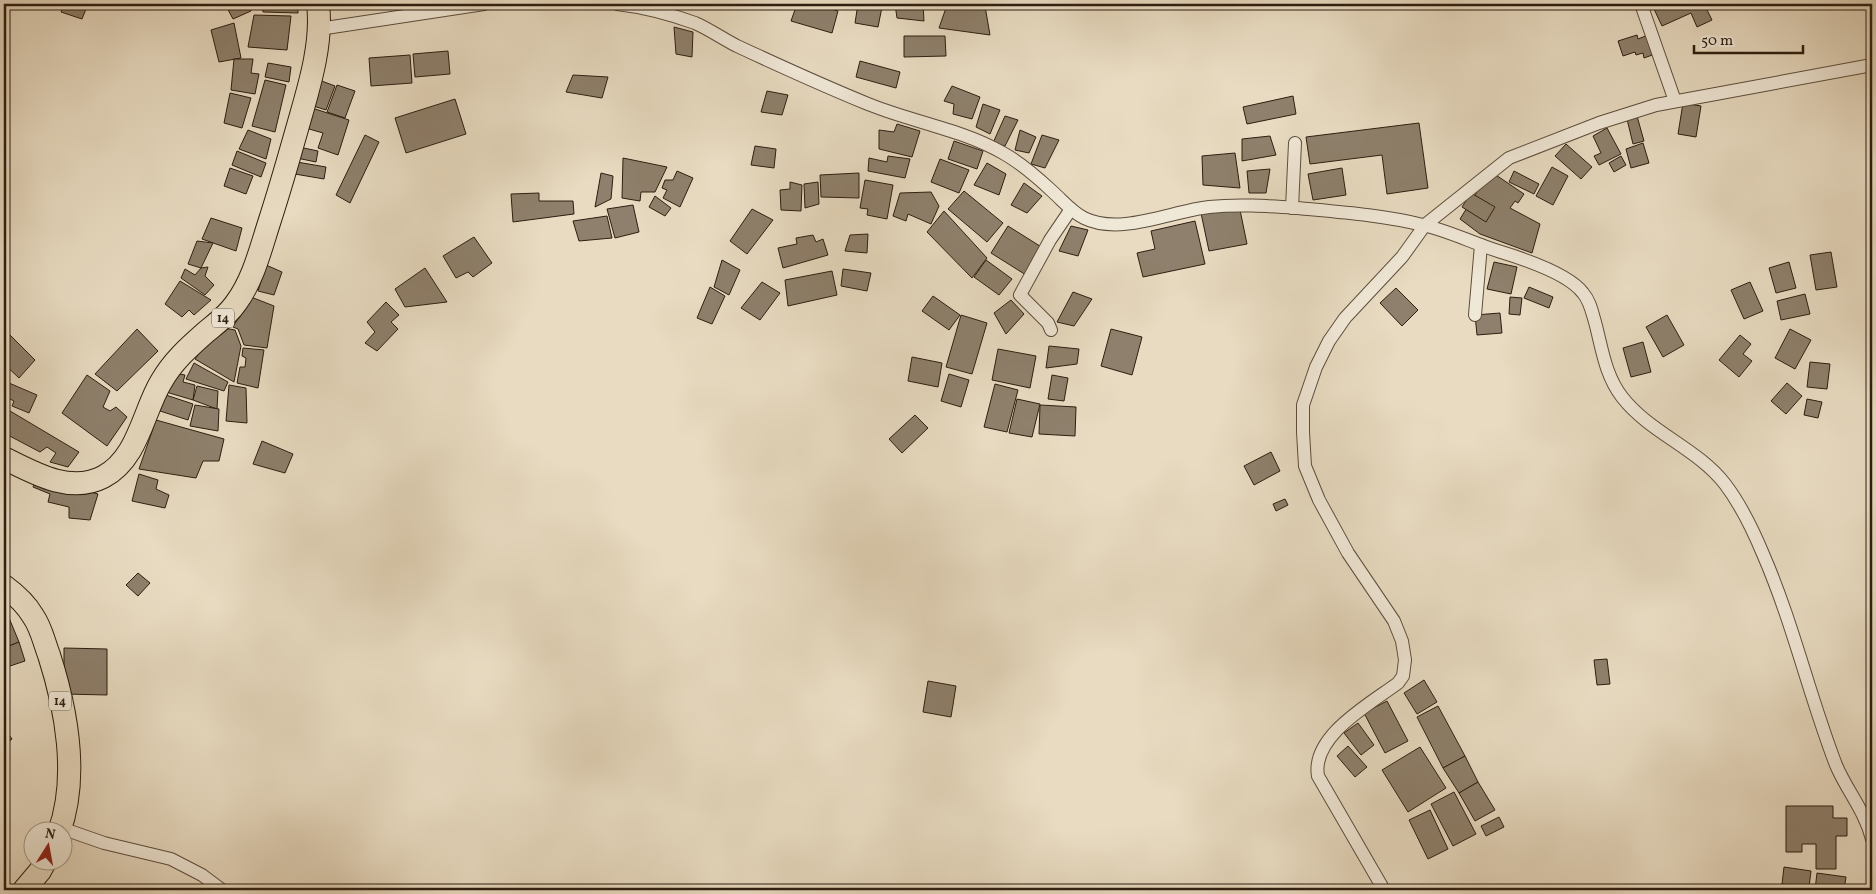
<svg xmlns="http://www.w3.org/2000/svg" width="1876" height="894" viewBox="0 0 1876 894" font-family="Vollkorn,serif">
	<rect width="100%" height="100%" fill="#e8dbc1"/>
	<filter id="stains"><feTurbulence type="fractalNoise" baseFrequency=".004" numOctaves="4"/><feColorMatrix values="0 0 0 0 .2 0 0 0 0 .09 0 0 0 0 .02 0 0 0 .5 -.17"/></filter>
	<radialGradient id="worn" r=".72"><stop offset=".6" stop-color="#630" stop-opacity="0"/><stop offset="1" stop-color="#630" stop-opacity=".3"/></radialGradient>
	<g fill="#8e806c" stroke="#2d1e10">
		<polygon points="64,4 88,4 82,19 61,12"/>
		<polygon points="225,4 248,4 251,11 233,19"/>
		<polygon points="262,4 298,4 298,13 263,12"/>
		<polygon points="797,4 815,4 838,11 832,33 791,21"/>
		<polygon points="858,4 873,4 882,7 878,27 855,23"/>
		<polygon points="895,4 923,4 924,21 897,18"/>
		<polygon points="1665,4 1704,4 1712,20 1697,27 1691,13 1662,26 1654,9"/>
		<polygon points="947,5 985,6 990,35 939,28"/>
		<polygon points="254,15 291,16 287,50 248,47"/>
		<polygon points="234,23 241,58 219,62 211,30"/>
		<polygon points="674,27 693,32 692,57 676,54"/>
		<polygon points="1637,35 1638,39 1648,35 1655,54 1644,58 1643,53 1636,55 1635,52 1623,56 1618,41"/>
		<polygon points="904,36 945,36 946,56 904,57"/>
		<polygon points="448,51 450,74 415,77 413,54"/>
		<polygon points="410,55 412,83 371,86 369,58"/>
		<polygon points="234,59 253,59 251,73 259,74 255,94 231,90"/>
		<polygon points="860,61 900,72 896,88 856,77"/>
		<polygon points="268,63 291,67 289,82 265,77"/>
		<polygon points="573,75 608,77 602,98 566,92"/>
		<polygon points="265,80 286,85 275,132 252,126"/>
		<polygon points="319,80 335,86 326,110 310,105"/>
		<polygon points="337,85 355,91 345,118 327,112"/>
		<polygon points="952,86 980,97 972,119 953,114 954,104 944,101"/>
		<polygon points="767,91 788,95 782,115 761,112"/>
		<polygon points="230,93 251,98 242,128 224,123"/>
		<polygon points="1293,96 1296,114 1247,124 1243,107"/>
		<polygon points="455,99 466,134 406,153 395,118"/>
		<polygon points="1683,103 1701,106 1696,137 1678,134"/>
		<polygon points="983,104 1000,110 990,134 976,127"/>
		<polygon points="309,107 349,120 338,155 318,148 323,133 302,127"/>
		<polygon points="1005,116 1018,120 1005,146 993,143"/>
		<polygon points="1637,116 1644,141 1633,144 1627,119"/>
		<polygon points="1419,123 1428,188 1387,194 1382,155 1310,164 1306,137"/>
		<polygon points="897,124 920,131 912,157 879,149 879,130 894,132"/>
		<polygon points="1607,128 1621,154 1599,165 1594,156 1601,153 1593,136"/>
		<polygon points="248,130 271,139 266,159 239,149"/>
		<polygon points="1020,130 1036,137 1029,153 1015,150"/>
		<polygon points="365,135 379,142 350,203 336,195"/>
		<polygon points="1042,135 1059,140 1045,168 1031,164"/>
		<polygon points="1270,136 1276,155 1242,161 1242,139"/>
		<polygon points="954,141 983,151 977,169 948,159"/>
		<polygon points="1643,143 1649,163 1631,168 1626,149"/>
		<polygon points="1566,144 1592,167 1581,179 1555,156"/>
		<polygon points="294,146 318,151 316,162 292,157"/>
		<polygon points="755,146 776,149 774,168 751,165"/>
		<polygon points="237,151 266,163 261,177 232,165"/>
		<polygon points="1235,153 1240,188 1203,185 1202,156"/>
		<polygon points="888,156 910,159 905,178 868,171 869,158 887,162"/>
		<polygon points="1621,156 1626,165 1614,172 1609,163"/>
		<polygon points="623,158 667,167 655,192 641,192 640,201 622,198"/>
		<polygon points="940,159 969,170 959,193 931,182"/>
		<polygon points="291,161 326,167 324,179 289,173"/>
		<polygon points="987,163 1006,174 999,195 974,185"/>
		<polygon points="1552,167 1568,176 1553,205 1536,196"/>
		<polygon points="230,168 253,176 246,194 224,186"/>
		<polygon points="1342,168 1346,195 1313,200 1308,174"/>
		<polygon points="1270,169 1266,193 1249,193 1247,171"/>
		<polygon points="677,171 693,178 680,207 663,198 667,190 662,188 665,180 673,180"/>
		<polygon points="1490,171 1524,194 1518,203 1515,201 1510,208 1540,224 1532,253 1480,234 1460,219"/>
		<polygon points="1514,171 1539,184 1534,194 1509,182"/>
		<polygon points="601,173 613,176 611,199 595,207"/>
		<polygon points="859,173 859,198 821,197 820,175"/>
		<polygon points="865,180 893,185 887,219 867,215 868,209 860,208"/>
		<polygon points="790,182 802,185 801,211 781,210 780,190 790,189"/>
		<polygon points="818,182 819,204 805,208 804,184"/>
		<polygon points="1024,183 1042,196 1027,213 1011,205"/>
		<polygon points="964,191 1003,223 987,242 948,209"/>
		<polygon points="931,192 939,206 931,224 908,214 906,221 893,216 900,193"/>
		<polygon points="539,193 539,201 573,201 574,214 513,222 511,194"/>
		<polygon points="1471,193 1495,207 1486,222 1462,207"/>
		<polygon points="655,196 671,208 665,216 649,207"/>
		<polygon points="633,205 639,232 615,238 607,209"/>
		<polygon points="1239,205 1247,244 1209,251 1201,213"/>
		<polygon points="752,209 773,220 747,254 730,241"/>
		<polygon points="944,211 987,258 972,278 927,232"/>
		<polygon points="607,216 612,238 579,241 573,221"/>
		<polygon points="211,218 242,228 236,251 202,239"/>
		<polygon points="1195,221 1205,264 1143,277 1137,253 1155,249 1151,231"/>
		<polygon points="1008,226 1043,248 1026,275 991,253"/>
		<polygon points="1071,226 1088,230 1078,256 1059,251"/>
		<polygon points="868,234 867,253 845,251 850,235"/>
		<polygon points="813,235 816,242 823,239 828,255 783,268 778,248 797,244 796,238"/>
		<polygon points="474,237 492,263 473,277 468,272 456,278 443,256"/>
		<polygon points="197,241 213,243 201,268 188,264"/>
		<polygon points="1831,252 1837,287 1816,290 1810,255"/>
		<polygon points="722,260 740,270 729,295 714,287"/>
		<polygon points="986,260 1012,279 999,295 974,277"/>
		<polygon points="1494,262 1517,267 1511,294 1487,289"/>
		<polygon points="1789,262 1796,288 1776,293 1769,268"/>
		<polygon points="266,265 282,272 274,295 258,291"/>
		<polygon points="208,267 205,276 214,285 205,295 181,278 185,269 195,275 201,268"/>
		<polygon points="425,268 447,302 405,307 395,289"/>
		<polygon points="843,269 871,273 867,291 841,286"/>
		<polygon points="832,271 837,295 788,306 785,280"/>
		<polygon points="180,281 211,300 194,315 189,310 182,317 165,304"/>
		<polygon points="762,282 780,293 760,320 741,308"/>
		<polygon points="1750,282 1763,311 1744,319 1731,290"/>
		<polygon points="710,287 725,296 712,324 697,318"/>
		<polygon points="1529,287 1553,297 1549,308 1524,298"/>
		<polygon points="1396,288 1418,310 1402,326 1380,303"/>
		<polygon points="1073,292 1092,299 1074,326 1057,322"/>
		<polygon points="1805,294 1810,314 1781,320 1777,301"/>
		<polygon points="933,296 960,315 949,330 922,311"/>
		<polygon points="251,297 274,306 267,348 244,345 238,329 233,327"/>
		<polygon points="1510,297 1522,298 1520,315 1509,314"/>
		<polygon points="1011,300 1024,314 1006,334 994,313"/>
		<polygon points="386,302 399,315 391,322 398,329 377,351 365,343 375,332 367,322"/>
		<polygon points="1500,313 1502,333 1477,335 1475,315"/>
		<polygon points="961,315 987,323 972,374 946,367"/>
		<polygon points="1667,315 1684,345 1663,357 1646,327"/>
		<polygon points="219,327 235,330 241,346 234,382 195,359"/>
		<polygon points="4,329 35,360 19,378 4,364"/>
		<polygon points="137,329 158,351 117,391 95,374"/>
		<polygon points="1111,329 1142,337 1132,375 1101,366"/>
		<polygon points="1790,329 1811,340 1795,369 1775,358"/>
		<polygon points="1740,335 1751,344 1743,354 1752,361 1739,377 1719,360"/>
		<polygon points="1643,342 1651,372 1631,377 1623,348"/>
		<polygon points="1049,346 1079,349 1077,364 1046,368"/>
		<polygon points="243,348 264,350 258,388 237,383 240,367 245,367 246,358 242,356"/>
		<polygon points="998,349 1036,356 1030,388 992,380"/>
		<polygon points="912,357 942,363 938,387 908,381"/>
		<polygon points="1810,362 1830,364 1827,389 1807,387"/>
		<polygon points="194,363 228,382 224,391 186,379"/>
		<polygon points="4,373 10,380 4,386"/>
		<polygon points="173,373 185,375 183,382 195,385 193,400 166,392"/>
		<polygon points="949,374 969,380 961,407 941,401"/>
		<polygon points="87,375 110,391 103,407 110,411 116,407 127,417 107,446 62,413"/>
		<polygon points="1052,375 1068,378 1064,401 1048,399"/>
		<polygon points="9,383 37,395 29,413 12,406 14,401 4,396"/>
		<polygon points="1787,383 1802,396 1786,414 1771,401"/>
		<polygon points="995,384 1018,390 1007,432 984,427"/>
		<polygon points="229,385 246,388 247,423 226,421"/>
		<polygon points="197,386 218,391 217,409 193,400"/>
		<polygon points="166,395 193,404 188,420 160,411"/>
		<polygon points="1017,399 1040,404 1032,437 1009,433"/>
		<polygon points="1807,399 1822,402 1818,418 1804,415"/>
		<polygon points="195,405 219,409 218,431 190,426"/>
		<polygon points="1040,405 1076,407 1075,436 1039,434"/>
		<polygon points="5,408 79,452 68,467 50,462 56,453 47,447 40,452 4,433"/>
		<polygon points="915,415 928,428 902,453 889,439"/>
		<polygon points="156,420 224,439 219,461 203,461 196,478 139,469"/>
		<polygon points="262,441 293,454 285,473 253,464"/>
		<polygon points="1271,452 1280,471 1254,485 1244,466"/>
		<polygon points="4,466 12,469 5,483 4,483"/>
		<polygon points="139,474 158,480 156,489 169,495 165,508 132,501"/>
		<polygon points="37,477 98,494 90,520 69,518 69,507 48,502 50,494 33,487"/>
		<polygon points="1285,499 1288,505 1276,511 1273,504"/>
		<polygon points="138,573 150,583 138,596 126,585"/>
		<polygon points="9,618 19,642 4,648 4,619"/>
		<polygon points="19,642 25,661 4,668 4,648"/>
		<polygon points="64,648 107,649 107,695 64,694"/>
		<polygon points="1607,659 1610,684 1597,685 1594,660"/>
		<polygon points="1424,680 1437,702 1417,714 1404,693"/>
		<polygon points="928,681 956,686 951,717 923,712"/>
		<polygon points="1387,701 1408,741 1385,753 1364,713"/>
		<polygon points="1438,706 1465,756 1443,768 1417,717"/>
		<polygon points="1358,723 1374,745 1361,755 1344,733"/>
		<polygon points="4,728 12,739 4,745"/>
		<polygon points="1348,746 1367,767 1355,777 1337,756"/>
		<polygon points="1420,747 1446,788 1408,812 1382,770"/>
		<polygon points="1465,756 1478,782 1459,793 1443,768"/>
		<polygon points="1478,782 1495,810 1475,821 1459,793"/>
		<polygon points="1454,792 1476,834 1453,846 1431,804"/>
		<polygon points="1786,806 1833,806 1833,818 1847,818 1847,836 1836,836 1836,869 1816,869 1816,844 1802,844 1802,852 1786,852"/>
		<polygon points="1430,810 1448,849 1428,859 1409,820"/>
		<polygon points="1499,817 1504,827 1486,836 1481,826"/>
		<polygon points="1784,867 1811,871 1809,887 1782,884"/>
		<polygon points="1817,873 1846,877 1844,890 1815,890"/>
	</g>
	<g fill="none" stroke-linecap="round" stroke-linejoin="round">
		<defs>
			<g id="street">
				<path d="M617,4c27,3 53,10 78,19 14,6 28,16 42,23 43,20 87,40 131,58 44,18 93,25 135,49 18,10 35,25 50,39 10,9 19,20 31,26 36,18 88,-7 125,-11 29,-3 58,-1 88,1 42,4 85,7 126,17 26,6 50,18 75,26 23,7 71,23 85,42 7,8 9,19 12,29 7,26 10,53 27,75 28,36 75,51 103,87 16,21 28,46 38,70 30,69 46,141 73,211 11,26 29,46 36,74"/>
				<polyline points="1641,4 1675,101"/>
				<polyline points="319,29 484,4"/>
				<polyline points="1292,208 1295,143"/>
				<polyline points="1475,315 1481,245"/>
				<polyline points="1051,330 1048,323 1020,295 1050,240 1071,209"/>
				<polyline points="61,828 104,843 171,859 202,875 222,890"/>
				<path d="M1384,890l-66,-114c-7,-40 52,-72 80,-93l5,-7 2,-16 -3,-19 -8,-20 -46,-68 -29,-53 -14,-34 -2,-34v-27l13,-38 13,-26 16,-23 57,-61 23,-32 84,-67 90,-35 57,-18 216,-40"/>
			</g>
			<g id="highway">
				<path d="M4,458c30,15 66,36 99,19 35,-18 40,-65 58,-95 12,-21 28,-35 45,-50 11,-9 22,-17 30,-29 17,-23 24,-52 33,-80 10,-31 19,-62 28,-94 11,-39 26,-84 21,-125"/>
				<path d="M4,586c11,8 22,18 29,30 8,11 11,26 16,39 17,53 30,122 10,177"/>
				<polyline points="24,890 40,871 45,862"/>
			</g>
		</defs>
		<use href="#street" stroke="#5c4d3c" stroke-width="14"/>
		<use href="#highway" stroke="#2d1e10" stroke-width="24"/>
		<use href="#street" stroke="#f0e8d7" stroke-width="12"/>
		<use href="#highway" stroke="#e8dbc1" stroke-width="22"/>
	</g>
	<g text-anchor="middle" stroke-width="5" stroke-linejoin="round" paint-order="stroke">
		<g fill="#f0e8d7" stroke="#685b4c" stroke-width="1">
			<rect x="212" y="308.5" width="22" height="19" rx="4"/>
			<rect x="49" y="691.5" width="22" height="19" rx="4"/>
		</g>
		<g font-size="12" font-weight="bold" fill="#2d1e10">
			<text x="223" y="322">14</text>
			<text x="60" y="705">14</text>
		</g>
	</g>
	<rect width="1876" height="894" fill="none" stroke="#e8dbc1" stroke-width="20"/>
	<rect x="5" y="5" width="1866" height="884" fill="none" stroke="#2d1e10" stroke-width="2.5"/>
	<rect x="10" y="10" width="1856" height="874" fill="none" stroke="#2d1e10"/>
	<g transform="translate(48 846) rotate(11)"><circle r="24" fill="#f0e8d7" stroke="#a29787"/>
	<path d="M0-4L9 19L0 12L-9 19Z" fill="#8f2418"/>
	<text y="-8" font-size="14" font-weight="bold" text-anchor="middle" fill="#2d1e10">N</text>
	</g>
	<path d="M1694 45v8h109v-8" fill="none" stroke="#2d1e10" stroke-width="2.5"/>
	<text x="1701" y="45" font-size="15" fill="#2d1e10" stroke="#f0e8d7" stroke-width="4" paint-order="stroke">50 m</text>
	<rect width="100%" height="100%" filter="url(#stains)"/>
	<rect width="100%" height="100%" fill="url(#worn)"/>
</svg>
